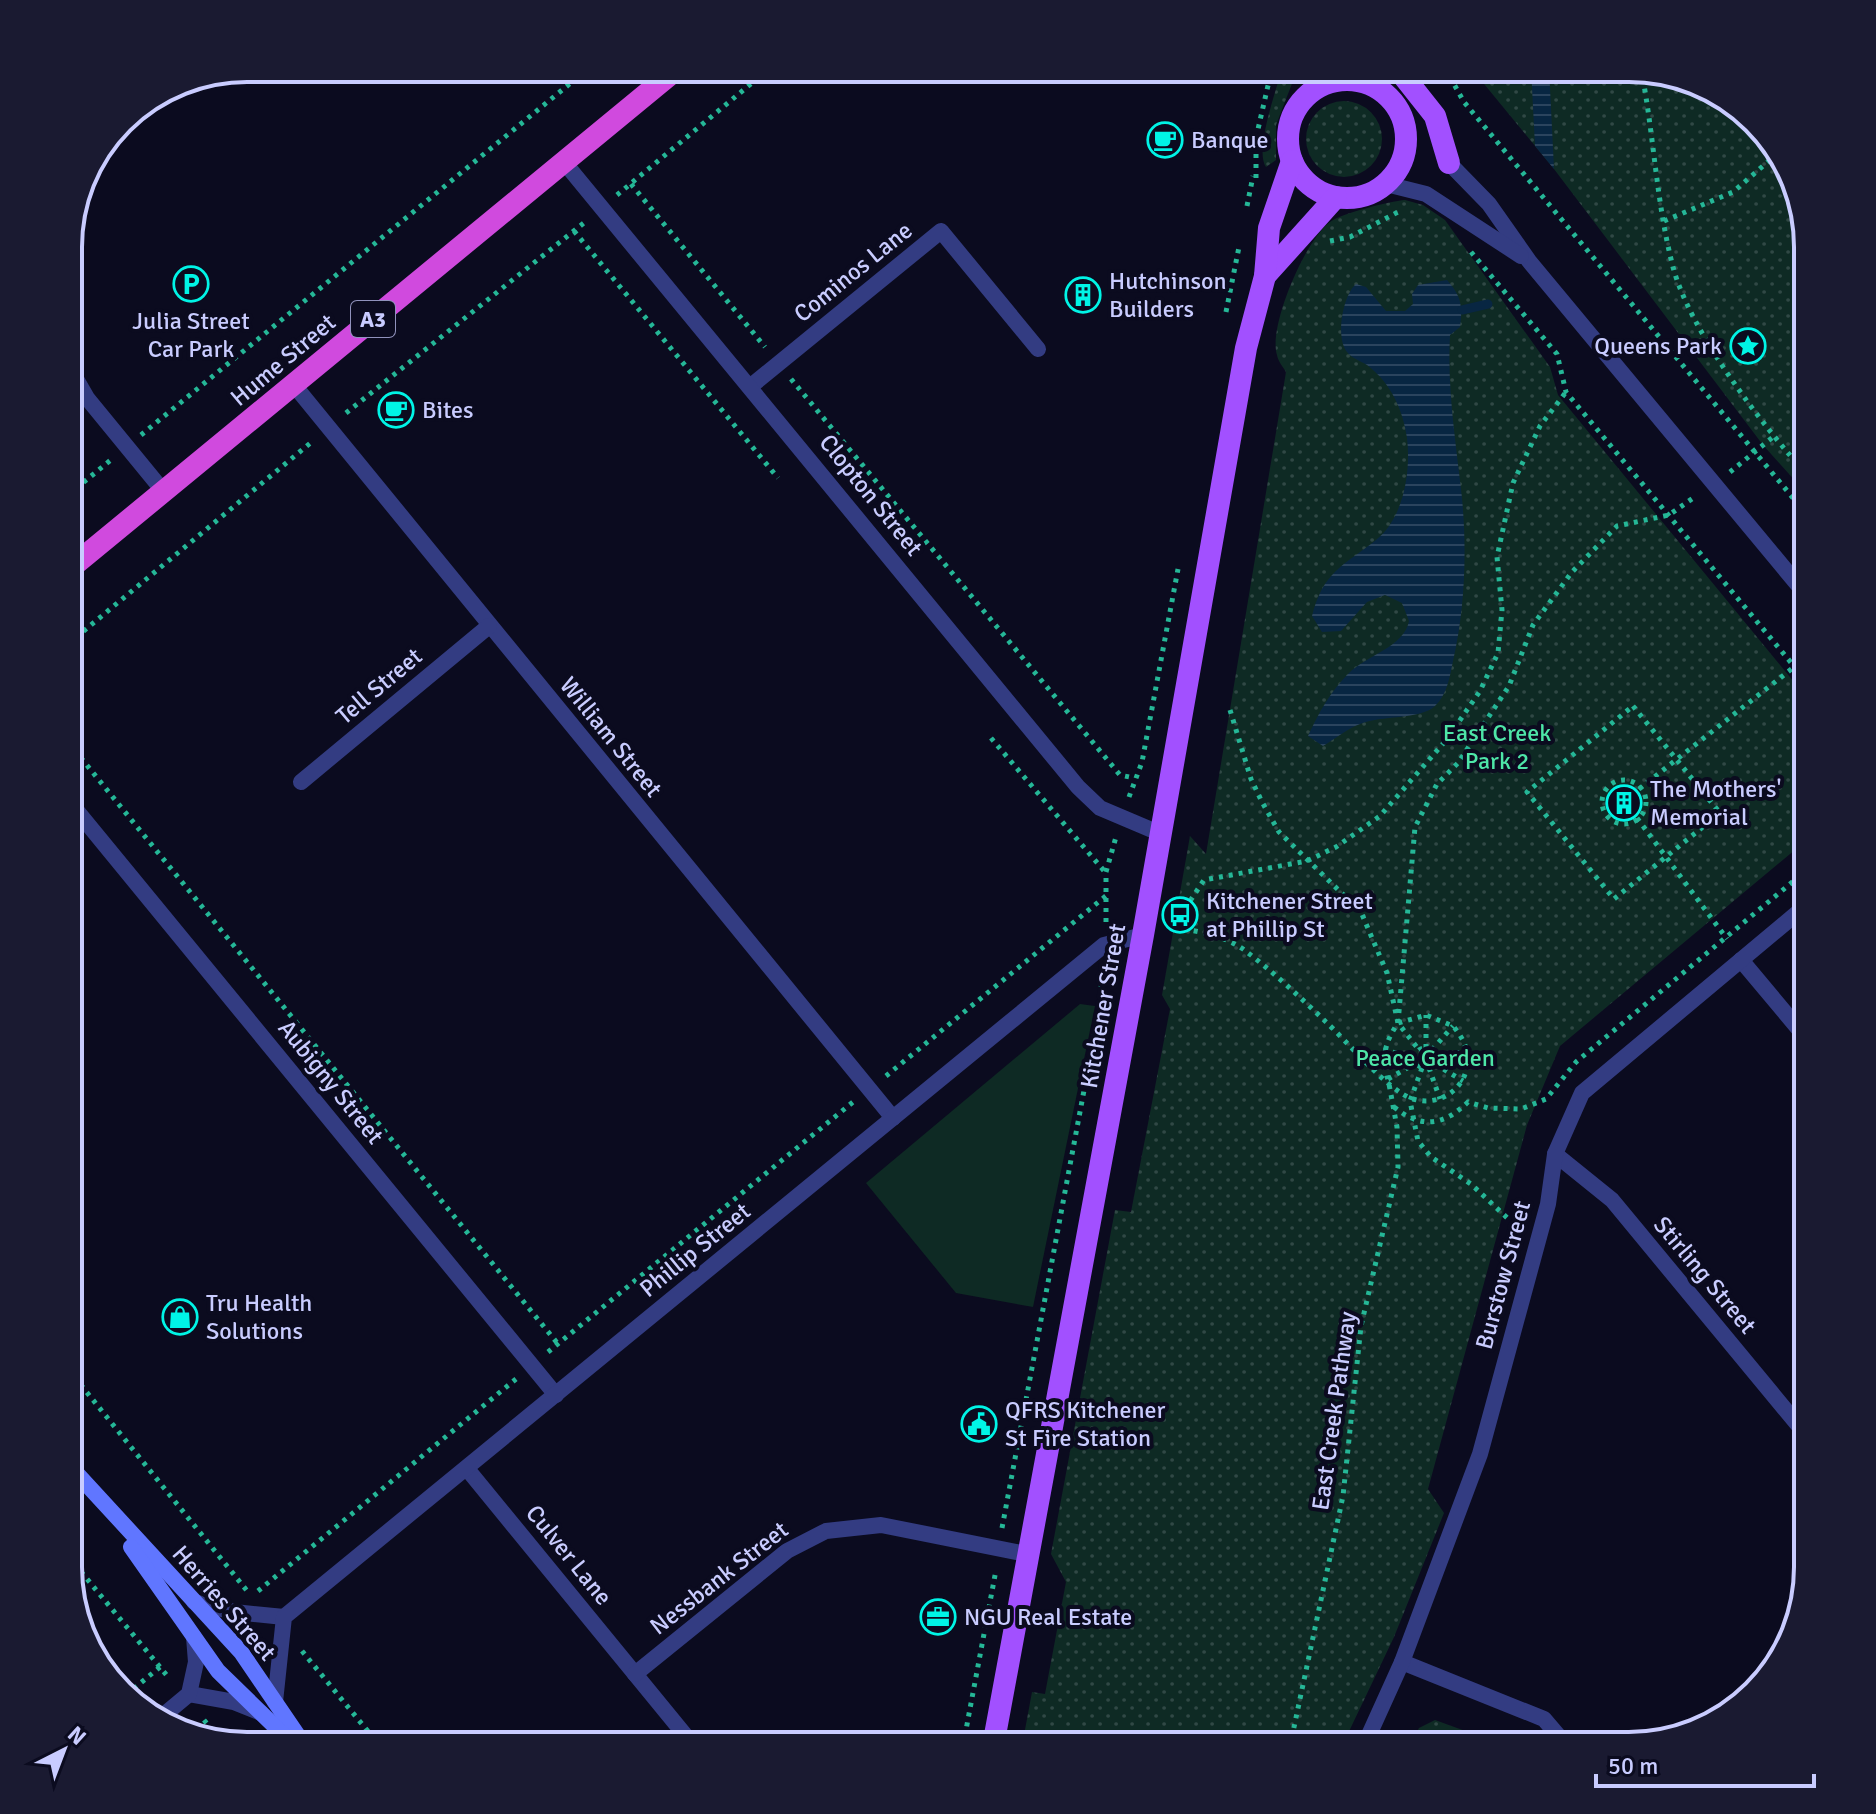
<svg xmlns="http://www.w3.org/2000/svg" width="1876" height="1814" viewBox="0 0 1876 1814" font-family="Signika,sans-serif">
	<defs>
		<pattern id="park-dots" width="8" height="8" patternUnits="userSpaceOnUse" patternTransform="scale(2)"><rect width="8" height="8" fill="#0e2a24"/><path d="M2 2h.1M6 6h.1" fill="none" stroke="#304845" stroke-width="1.8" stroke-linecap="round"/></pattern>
		<pattern id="water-rules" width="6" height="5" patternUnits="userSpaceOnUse" patternTransform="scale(2)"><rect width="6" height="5" fill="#082642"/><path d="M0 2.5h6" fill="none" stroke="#2b445e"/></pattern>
	</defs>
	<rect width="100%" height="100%" fill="#0b0b1f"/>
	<polygon fill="#0e2a24" points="1080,1004 1095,1006 1033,1307 956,1293 866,1183"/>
	<g fill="url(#park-dots)">
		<path d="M1282,68h16l-22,57v35l-10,7c-12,-17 11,-78 16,-99z"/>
		<polygon points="1471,68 1640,68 1708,86 1763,129 1795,179 1808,247 1808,495 1763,445 1554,169"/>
		<circle cx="1344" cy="139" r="38"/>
		<path d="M1405,200l18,5 22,15 105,147 8,28 250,304v140l-248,207 -33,79 -99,364 16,24 -50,124 -52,109h-320l10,-54 13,2 21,-112 -15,-28 64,-344 16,2 39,-203 -8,-14 28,-159 16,18 80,-482c-3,-5 -8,-11 -9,-17 -9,-28 28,-115 53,-133 10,-8 60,-21 75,-22z"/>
		<polygon points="1435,1720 1490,1740 1496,1746 1410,1746 1419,1728"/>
	</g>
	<g fill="url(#water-rules)">
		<polygon points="1531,68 1549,68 1554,169 1535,146"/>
		<path d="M1447,280c14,16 16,25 13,47l-10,8c-3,55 6,108 12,163 5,53 3,111 -9,163 -3,15 -6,34 -18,45 -15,14 -54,9 -75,18 -13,5 -25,15 -37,22l-15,-10c11,-24 22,-44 41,-63 18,-18 55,-26 60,-52l-7,-18 -17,-8 -18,7 -26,29 -19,1 -10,-16c11,-44 31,-50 64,-76 28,-22 35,-69 31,-102 -4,-28 -16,-55 -40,-73 -6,-4 -16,-7 -20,-13 -12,-15 -4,-57 9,-68l10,3 20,24h19l8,-7 -1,-10 6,-9z"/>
	</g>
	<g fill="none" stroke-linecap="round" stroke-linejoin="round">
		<polyline stroke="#082642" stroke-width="9" points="1462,310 1488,304"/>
		<g stroke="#25b797" stroke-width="5" stroke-dasharray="4 6" stroke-linecap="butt">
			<polyline points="1445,68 1464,102 1808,516"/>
			<path d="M1641,69c13,65 15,133 32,198 17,65 90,159 135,209"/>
			<polyline points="1256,178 1256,138 1272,68"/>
			<polyline points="631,184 765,347"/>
			<polyline points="617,195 770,68"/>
			<polyline points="1247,206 1253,176"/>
			<polyline points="1664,221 1733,192 1778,153"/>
			<polyline points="574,231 778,478"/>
			<polyline points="1330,241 1350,237 1400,211"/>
			<polyline points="1471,252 1557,354 1566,392 1808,683"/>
			<polyline points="1226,312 1239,247"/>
			<polyline points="791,379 1120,775 1134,778"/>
			<polyline points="346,413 585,222"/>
			<polyline points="141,435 589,68"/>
			<polyline points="1730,472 1773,437"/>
			<polyline points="68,495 112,459"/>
			<polyline points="68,644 314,440"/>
			<polygon points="1633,706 1720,813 1614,899 1527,792"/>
			<polyline points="1230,710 1251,779 1262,802 1279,832 1361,912 1387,973 1398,1023 1419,1050"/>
			<polyline points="991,738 1105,872"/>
			<polyline points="68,742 558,1344"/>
			<circle cx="1624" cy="802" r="22"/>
			<polyline points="1639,789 1808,656"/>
			<polyline points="1129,797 1142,762 1178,569"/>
			<polyline points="1637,818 1727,939"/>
			<polyline points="1106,922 1106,872 1116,837"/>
			<path d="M1174,927c25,5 47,7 69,22 28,21 57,48 83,73 20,18 63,70 87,77 23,7 47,-6 53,-28 5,-18 -2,-32 -13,-45l-27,-11 -28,8c-15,22 -16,35 -9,61l8,43 1,40 -37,159 -18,170 -53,250"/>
			<polyline points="1182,929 1186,907 1204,880 1307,861 1336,847 1380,816 1447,739 1480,691 1498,653 1502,610 1497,557 1513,483 1540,426 1566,392"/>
			<polyline points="1398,1023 1415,827 1437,784 1458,763 1509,686 1533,625 1572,572 1617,526 1669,515 1696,496"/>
			<circle cx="1425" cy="1058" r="10"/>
			<polyline points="1426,1048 1426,1015"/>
			<polyline points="1383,1050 1415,1057"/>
			<polyline points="1432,1050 1453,1026"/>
			<polyline points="1436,1057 1468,1051"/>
			<polyline points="1435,1064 1463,1081"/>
			<polyline points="1422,1068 1410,1101 1418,1141 1431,1157 1471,1184 1519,1229"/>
			<polyline points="1429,1068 1440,1099"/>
			<polyline points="886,1076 1107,895"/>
			<polyline points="1388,1079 1416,1063"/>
			<path d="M1394,1107c27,22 49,19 74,-5l20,6 33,1 25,-10 30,-37 232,-193"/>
			<polyline points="548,1352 853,1102"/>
			<polyline points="68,1369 248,1592"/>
			<polyline points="1002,1528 1100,1005 1102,976"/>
			<polyline points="68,1556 169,1678"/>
			<polyline points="258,1591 516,1379"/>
			<polyline points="302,1651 380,1746"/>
			<polyline points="126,1695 160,1667"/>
			<polyline points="204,1720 221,1741"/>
			<polyline points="200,1737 211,1730"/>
			<polyline points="963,1746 996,1570"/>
		</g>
		<g stroke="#333c82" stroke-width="16">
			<polyline points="68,365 87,398 164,492"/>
			<polyline points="751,386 941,231 1038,349"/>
		</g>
		<g stroke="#333c82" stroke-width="16">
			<polyline points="564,162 1078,787 1100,808 1159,833"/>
			<polyline points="294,385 893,1118"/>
			<polyline points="301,782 489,626"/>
			<polyline points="68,800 556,1395"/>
			<polyline points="1741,960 1808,1040"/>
			<polyline points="1555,1154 1612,1200 1808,1437"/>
			<polyline points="468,1470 694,1746"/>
			<polyline points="194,1602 234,1612 284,1617"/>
			<polyline points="1402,1662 1544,1719 1567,1746"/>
			<polyline points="635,1674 787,1551 826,1531 881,1525 1026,1554"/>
			<polyline points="189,1694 234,1702 261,1713"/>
			<polyline points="275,1702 284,1617 1104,945 1143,935"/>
			<polyline points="159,1719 189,1694 196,1662 194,1637"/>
			<polyline points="1364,1746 1402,1662 1480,1454 1548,1204 1555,1154 1582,1093 1808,904"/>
		</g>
		<g stroke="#333c82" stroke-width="16">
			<polyline points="1449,163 1489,204 1529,261 1808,597"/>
			<polyline points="1386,184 1426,194 1521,256"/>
		</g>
		<g stroke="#6076ff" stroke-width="16">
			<polyline points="68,1464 241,1652 305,1746"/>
			<polyline points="131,1547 218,1671 295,1746"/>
		</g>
		<g stroke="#a250ff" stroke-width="22">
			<polyline points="1397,68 1435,116 1449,163"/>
			<circle cx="1347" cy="139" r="59"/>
			<polyline points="1265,276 1336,197"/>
			<polyline points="993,1746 1143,935 1246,348 1265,276 1269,228 1292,161"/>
		</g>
		<polyline stroke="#d04ade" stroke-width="22" points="68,570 678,68"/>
	</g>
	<defs>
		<symbol id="cafe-ring" viewBox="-11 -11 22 22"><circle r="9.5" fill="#0b0b1f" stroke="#00f4e6" stroke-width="1.5"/><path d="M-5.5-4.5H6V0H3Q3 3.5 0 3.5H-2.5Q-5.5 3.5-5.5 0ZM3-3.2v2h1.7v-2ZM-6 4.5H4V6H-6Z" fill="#00f4e6"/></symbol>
		<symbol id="parking-ring" viewBox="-11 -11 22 22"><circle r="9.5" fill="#0b0b1f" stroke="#00f4e6" stroke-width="1.5"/><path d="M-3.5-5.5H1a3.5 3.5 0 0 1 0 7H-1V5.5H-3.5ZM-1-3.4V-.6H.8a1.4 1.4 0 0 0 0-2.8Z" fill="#00f4e6"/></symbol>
		<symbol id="building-ring" viewBox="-11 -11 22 22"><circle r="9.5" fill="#0b0b1f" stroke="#00f4e6" stroke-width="1.5"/><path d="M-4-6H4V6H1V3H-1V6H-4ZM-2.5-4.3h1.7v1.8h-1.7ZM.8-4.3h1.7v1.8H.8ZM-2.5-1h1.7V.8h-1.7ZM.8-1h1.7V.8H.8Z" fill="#00f4e6"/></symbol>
		<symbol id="sight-ring" viewBox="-11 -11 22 22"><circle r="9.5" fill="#0b0b1f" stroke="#00f4e6" stroke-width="1.5"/><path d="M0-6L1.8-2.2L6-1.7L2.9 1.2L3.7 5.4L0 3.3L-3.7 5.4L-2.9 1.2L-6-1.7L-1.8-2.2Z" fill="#00f4e6"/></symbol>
		<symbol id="bus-ring" viewBox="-11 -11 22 22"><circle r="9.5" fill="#0b0b1f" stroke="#00f4e6" stroke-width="1.5"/><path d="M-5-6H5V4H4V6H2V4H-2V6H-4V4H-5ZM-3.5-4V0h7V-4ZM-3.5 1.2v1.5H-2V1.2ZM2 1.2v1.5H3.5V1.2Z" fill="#00f4e6"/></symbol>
		<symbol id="shop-ring" viewBox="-11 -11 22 22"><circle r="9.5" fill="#0b0b1f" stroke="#00f4e6" stroke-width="1.5"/><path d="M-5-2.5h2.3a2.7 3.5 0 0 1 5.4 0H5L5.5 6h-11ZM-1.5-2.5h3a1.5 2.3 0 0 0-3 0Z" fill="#00f4e6"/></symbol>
		<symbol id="civic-ring" viewBox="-11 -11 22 22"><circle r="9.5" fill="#0b0b1f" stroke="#00f4e6" stroke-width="1.5"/><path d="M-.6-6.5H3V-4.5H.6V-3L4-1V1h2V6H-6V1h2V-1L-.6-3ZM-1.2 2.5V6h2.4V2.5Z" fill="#00f4e6"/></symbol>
		<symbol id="office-ring" viewBox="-11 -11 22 22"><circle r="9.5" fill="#0b0b1f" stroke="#00f4e6" stroke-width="1.5"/><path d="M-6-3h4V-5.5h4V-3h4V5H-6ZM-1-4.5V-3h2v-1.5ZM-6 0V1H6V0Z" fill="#00f4e6"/></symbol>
	</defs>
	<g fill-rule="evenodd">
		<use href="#cafe-ring" x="1145" y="120" width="40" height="40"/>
		<use href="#parking-ring" x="171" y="264" width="40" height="40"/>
		<use href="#building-ring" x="1063" y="275" width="40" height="40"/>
		<use href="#sight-ring" x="1728" y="326" width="40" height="40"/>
		<use href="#cafe-ring" x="376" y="390" width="40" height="40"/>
		<use href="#building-ring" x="1604" y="783" width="40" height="40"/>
		<use href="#bus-ring" x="1160" y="895" width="40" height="40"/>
		<use href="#shop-ring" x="160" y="1297" width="40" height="40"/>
		<use href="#civic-ring" x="959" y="1404" width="40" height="40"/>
		<use href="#office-ring" x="918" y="1597" width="40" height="40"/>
	</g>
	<g text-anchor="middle" stroke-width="8" stroke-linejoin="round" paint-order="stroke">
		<rect fill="#0b0b1f" stroke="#9092bc" stroke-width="2" x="351" y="301" width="44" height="36" rx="6"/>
		<g font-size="22" font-weight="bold" fill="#c9ccff">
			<text x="373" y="327">A3</text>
		</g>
		<g font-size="24" fill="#c9ccff" stroke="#0b0b1f" text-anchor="start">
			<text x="1191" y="148">Banque</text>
			<text x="1109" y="289">Hutchinson<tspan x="1109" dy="28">Builders</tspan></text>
			<text x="191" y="329" text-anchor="middle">Julia Street<tspan x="191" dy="28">Car Park</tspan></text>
			<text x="1722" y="354" text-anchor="end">Queens Park</text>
			<text x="422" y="418">Bites</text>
			<text x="1650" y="797">The Mothers'<tspan x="1650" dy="28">Memorial</tspan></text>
			<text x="1206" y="909">Kitchener Street<tspan x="1206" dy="28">at Phillip St</tspan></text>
			<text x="206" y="1311">Tru Health<tspan x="206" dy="28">Solutions</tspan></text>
			<text x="1005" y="1418">QFRS Kitchener<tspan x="1005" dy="28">St Fire Station</tspan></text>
			<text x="964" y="1625">NGU Real Estate</text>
		</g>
		<g font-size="24" fill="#c9ccff" stroke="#0b0b1f">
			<text transform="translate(853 272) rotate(-39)" y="8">Cominos Lane</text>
			<text transform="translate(283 360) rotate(-40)" y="8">Hume Street</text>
			<text transform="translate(871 495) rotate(51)" y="8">Clopton Street</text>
			<text transform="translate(379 686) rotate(-40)" y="8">Tell Street</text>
			<text transform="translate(611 737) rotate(51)" y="8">William Street</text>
			<text transform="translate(1103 1006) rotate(-80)" y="8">Kitchener Street</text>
			<text transform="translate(331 1082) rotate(51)" y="8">Aubigny Street</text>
			<text transform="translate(695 1250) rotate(-39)" y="8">Phillip Street</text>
			<text transform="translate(1503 1275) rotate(-75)" y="8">Burstow Street</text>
			<text transform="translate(1705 1275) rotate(50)" y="8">Stirling Street</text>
			<text transform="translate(1334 1411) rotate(-82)" y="8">East Creek Pathway</text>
			<text transform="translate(569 1555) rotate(51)" y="8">Culver Lane</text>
			<text transform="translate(719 1578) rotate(-38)" y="8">Nessbank Street</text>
			<text transform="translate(224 1603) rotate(49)" y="8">Herries Street</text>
		</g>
		<g font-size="24" fill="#4ee6a8" stroke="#0b0b1f">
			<text x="1497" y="741">East Creek<tspan x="1497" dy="28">Park 2</tspan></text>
			<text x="1425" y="1066">Peace Garden</text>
		</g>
	</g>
	<path d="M0 0H1876V1814H0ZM247 82H1629A165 165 0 0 1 1794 247V1567A165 165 0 0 1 1629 1732H247A165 165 0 0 1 82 1567V247A165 165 0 0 1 247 82Z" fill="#1a1a31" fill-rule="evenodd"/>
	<path fill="none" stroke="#c9ccff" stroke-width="4" d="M247 82H1629A165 165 0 0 1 1794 247V1567A165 165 0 0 1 1629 1732H247A165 165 0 0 1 82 1567V247A165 165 0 0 1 247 82Z"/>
	<g transform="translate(64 1750) rotate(42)" stroke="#0b0b1f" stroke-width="6" paint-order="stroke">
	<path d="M0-6L14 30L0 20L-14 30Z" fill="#c9ccff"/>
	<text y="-12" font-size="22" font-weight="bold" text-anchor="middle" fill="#c9ccff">N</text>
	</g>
	<path d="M1596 1774v12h218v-12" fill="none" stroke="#c9ccff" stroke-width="4"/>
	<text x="1608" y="1774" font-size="24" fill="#c9ccff" stroke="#0b0b1f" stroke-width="6" paint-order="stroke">50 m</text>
</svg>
